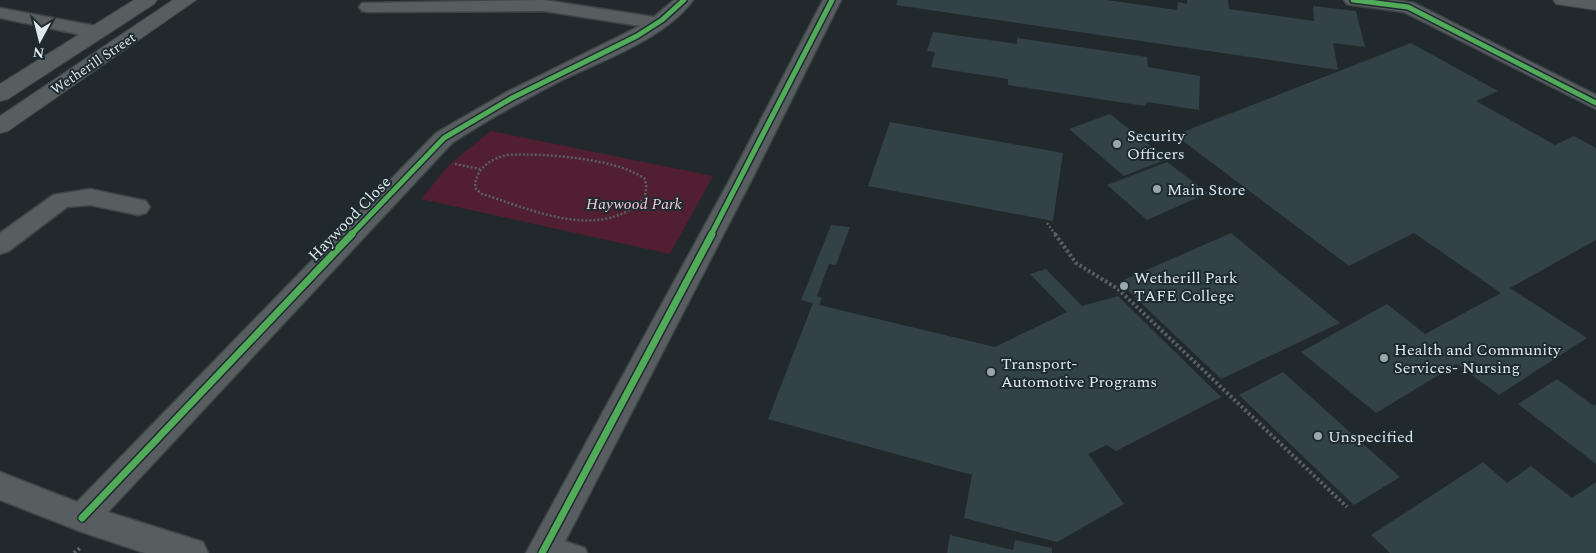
<svg xmlns="http://www.w3.org/2000/svg" width="1596" height="553" viewBox="0 0 1596 553" font-family="Spectral,serif">
	<rect width="100%" height="100%" fill="#21292c"/>
	<polygon fill="#511e32" points="491,131 713,176 670,254 421,199 449,165"/>
	<g fill="#324246">
		<polygon points="898,0 1107,0 1177,10 1178,2 1187,4 1187,0 1228,0 1229,9 1314,21 1313,6 1356,11 1365,47 1333,43 1338,70 896,5"/>
		<polygon points="933,32 1017,44 1017,38 1147,57 1148,67 1200,76 1199,110 1147,102 1145,106 1008,85 1008,79 931,67 935,52 927,51"/>
		<polygon points="1411,43 1498,91 1476,101 1555,145 1574,136 1596,148 1596,240 1510,288 1587,338 1499,395 1457,364 1376,413 1301,352 1387,304 1425,334 1501,293 1414,233 1349,266 1175,135"/>
		<polygon points="1110,114 1167,159 1124,176 1069,129"/>
		<polygon points="890,122 1063,153 1053,221 868,186"/>
		<polygon points="1167,162 1208,193 1147,220 1107,185"/>
		<polygon points="831,225 850,227 836,265 829,264 817,296 822,298 819,305 995,347 1067,312 1030,274 1046,269 1082,306 1118,296 1221,397 1116,451 1107,445 1088,454 1124,504 1057,542 964,518 972,475 768,419 813,303 801,300"/>
		<polygon points="1231,233 1340,323 1221,379 1119,282"/>
		<polygon points="1283,372 1400,477 1354,505 1239,395"/>
		<polygon points="1557,379 1594,406 1596,404 1596,464 1518,404"/>
		<polygon points="1483,462 1507,483 1531,466 1572,498 1596,482 1596,553 1390,553 1371,535"/>
		<polygon points="950,535 1013,550 1015,540 1052,548 1052,553 947,553"/>
	</g>
	<g fill="none" stroke-linecap="round" stroke-linejoin="round">
		<defs>
			<polygon id="service" points="547,535 585,548 587,553 555,553 541,548 539,543 541,538"/>
			<g id="minor">
				<path d="M544,0l110,17 20,-17h19c-26,37 -89,60 -129,79 -38,20 -76,40 -112,64l-344,369 95,30 5,11h-63l-63,-21 -82,-32v-28l77,30 359,-369 69,-40 135,-67 -96,-15 -176,1 -6,-1 -3,-4 3,-4z"/>
				<polygon points="823,0 841,0 751,181 559,553 526,553 729,181"/>
				<polygon points="1344,0 1395,0 1414,3 1596,95 1596,109 1404,12 1353,5 1347,4"/>
				<polygon points="0,8 96,26 103,28 105,32 103,36 96,38 0,18"/>
				<polygon points="90,189 146,201 150,207 146,213 138,215 90,205 67,207 9,251 0,254 0,233 53,195"/>
			</g>
			<g id="secondary">
				<polygon points="134,0 157,0 154,4 8,99 0,101 0,84"/>
				<polygon points="173,0 196,0 8,131 0,133 0,116"/>
				<polygon points="1553,0 1596,0 1596,10 1556,4"/>
			</g>
		</defs>
		<use href="#service" stroke="#3e4547" stroke-width="3"/>
		<use href="#minor" stroke="#3e4547" stroke-width="3"/>
		<use href="#secondary" stroke="#3e4547" stroke-width="2"/>
		<g stroke="#5b6063" stroke-width="2.5" stroke-dasharray="2 2" stroke-linecap="butt">
			<path d="M507,155c35,-2 110,3 138,24 3,13 0,22 -12,29 -46,29 -105,0 -151,-14l-7,-6c0,-19 15,-29 32,-33z"/>
			<polyline points="455,164 480,169"/>
			<polyline points="1047,223 1056,235"/>
		</g>
		<g stroke="#5b6063" stroke-width="4" stroke-dasharray="2.5 2.5" stroke-linecap="butt">
			<polyline points="1055,234 1076,263 1118,289 1347,507"/>
			<polyline points="74,553 80,548"/>
		</g>
		<use href="#service" fill="#585e60" fill-rule="evenodd"/>
		<use href="#minor" fill="#585e60" fill-rule="evenodd"/>
		<use href="#secondary" fill="#585e60" fill-rule="evenodd"/>
		<defs>
			<g id="cycleway-far1">
				<polyline points="1353,0 1408,7 1596,103"/>
				<polyline points="351,235 444,138 512,98 637,36 662,20 684,0"/>
				<polyline points="711,235 832,0"/>
			</g>
			<g id="cycleway">
				<polyline points="82,518 352,234"/>
				<polyline points="542,553 712,234"/>
			</g>
		</defs>
		<use href="#cycleway-far1" stroke="#1d2b30" stroke-width="8"/>
		<use href="#cycleway" stroke="#1d2b30" stroke-width="10"/>
		<use href="#cycleway-far1" stroke="#51ab58" stroke-width="5"/>
		<use href="#cycleway" stroke="#51ab58" stroke-width="7"/>
	</g>
	<g fill="#9da6a9" stroke="#1d2b30" stroke-width="2">
		<circle cx="1117" cy="144" r="5"/>
		<circle cx="1157" cy="189" r="5"/>
		<circle cx="1124" cy="286" r="5"/>
		<circle cx="1384" cy="358" r="5"/>
		<circle cx="991" cy="372" r="5"/>
		<circle cx="1318" cy="436" r="5"/>
	</g>
	<g text-anchor="middle" stroke-width="4" stroke-linejoin="round" paint-order="stroke">
		<g font-size="14" fill="#e0e9ed" stroke="#1d2b30">
			<text transform="translate(93 63) rotate(-34)" y="5">Wetherill Street</text>
		</g>
		<g font-size="16" fill="#e0e9ed" stroke="#1d2b30" text-anchor="start">
			<text x="1127" y="141">Security<tspan x="1127" dy="18">Officers</tspan></text>
			<text x="1167" y="195">Main Store</text>
			<text x="1134" y="283">Wetherill Park<tspan x="1134" dy="18">TAFE College</tspan></text>
			<text x="1394" y="355">Health and Community<tspan x="1394" dy="18">Services- Nursing</tspan></text>
			<text x="1001" y="369">Transport-<tspan x="1001" dy="18">Automotive Programs</tspan></text>
			<text x="1328" y="442">Unspecified</text>
		</g>
		<g font-size="16" font-style="italic" fill="#f6c7d4" stroke="#1d2b30">
			<text x="634" y="209">Haywood Park</text>
		</g>
		<g font-size="16" fill="#e0e9ed" stroke="#1d2b30">
			<text transform="translate(349 218) rotate(-46)" y="6">Haywood Close</text>
		</g>
	</g>
	<g transform="translate(40 40) rotate(187)" stroke="#1d2b30" stroke-width="4" paint-order="stroke">
	<path d="M0-4L9 19L0 12L-9 19Z" fill="#e0e9ed"/>
	<text y="-8" font-size="14" font-weight="bold" text-anchor="middle" fill="#e0e9ed">N</text>
	</g>
</svg>
